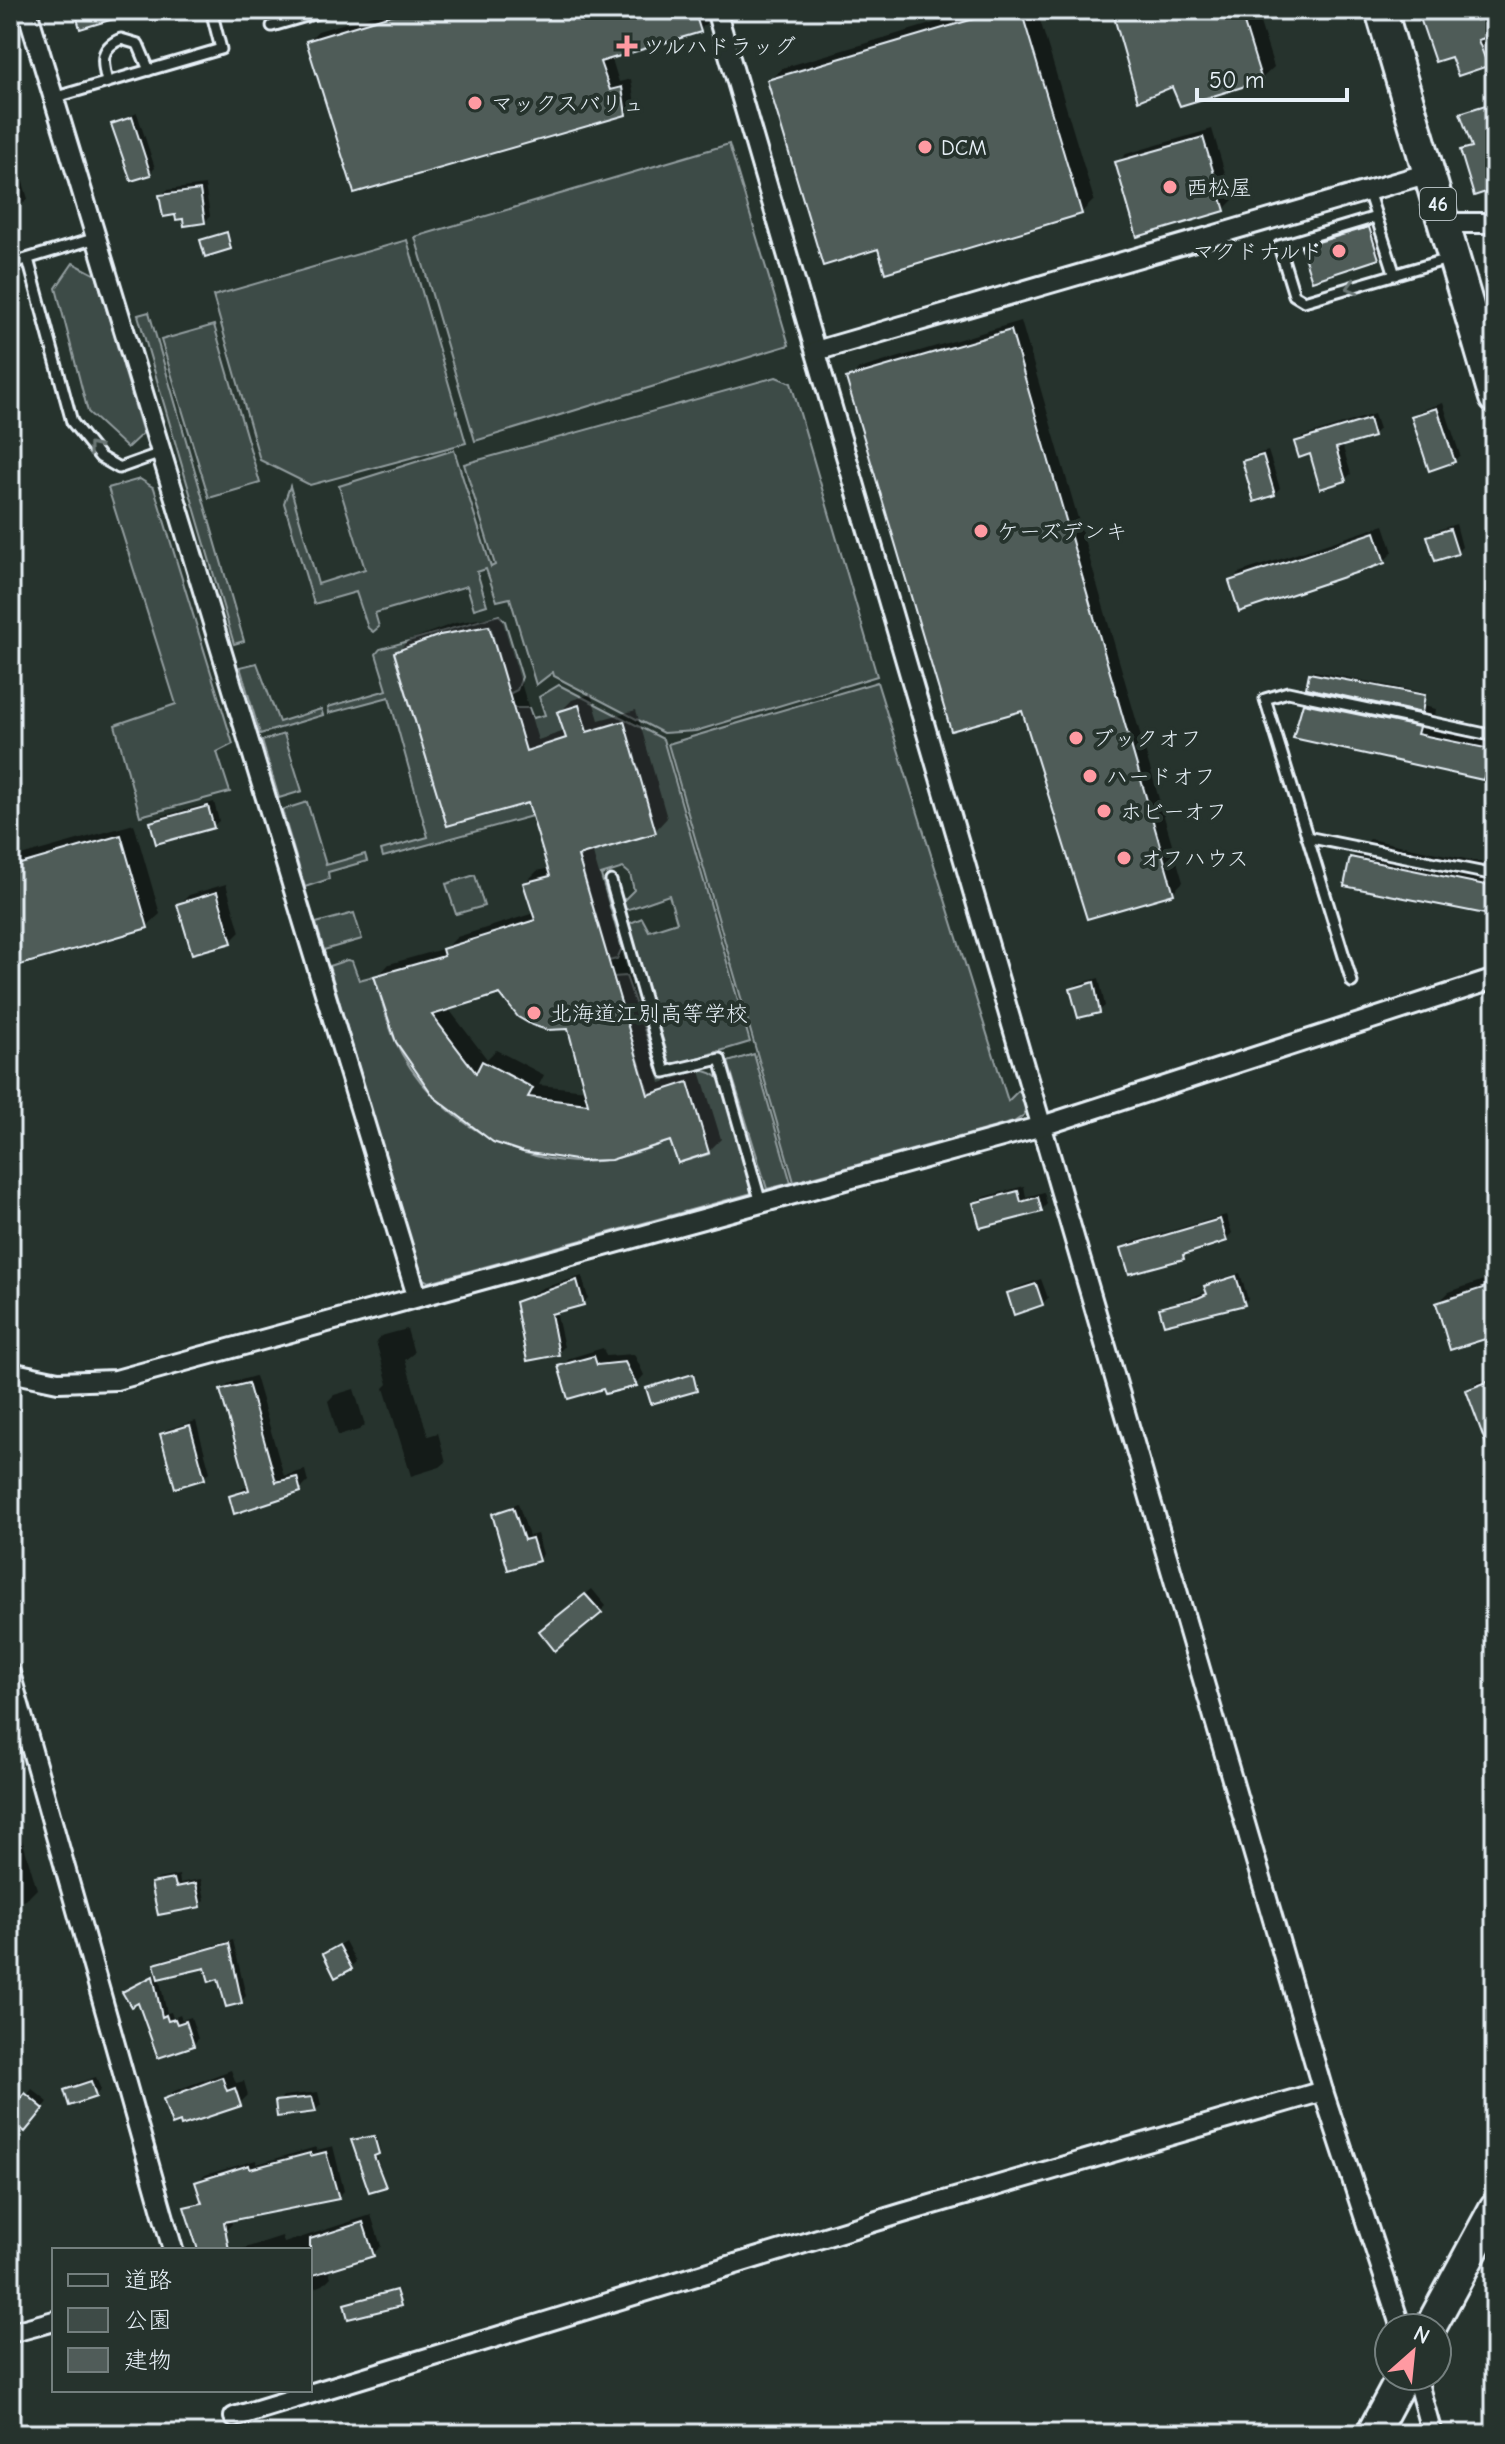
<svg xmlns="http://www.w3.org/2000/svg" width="1505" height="2444" viewBox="0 0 1505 2444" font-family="'Comic Neue','Klee One',sans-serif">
	<rect width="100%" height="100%" fill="#26332d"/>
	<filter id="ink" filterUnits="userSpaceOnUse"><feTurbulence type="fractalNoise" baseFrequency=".0125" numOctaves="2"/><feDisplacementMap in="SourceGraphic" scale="16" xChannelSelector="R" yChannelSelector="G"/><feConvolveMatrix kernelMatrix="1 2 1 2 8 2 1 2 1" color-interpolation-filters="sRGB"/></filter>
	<g filter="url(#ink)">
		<g fill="#3e4b47" stroke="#939ea0" stroke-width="2">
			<polygon points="729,144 789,345 475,441 415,237"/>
			<polygon points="407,240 466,443 310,485 260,460 213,296"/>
			<polygon points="73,263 96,275 143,433 127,448 88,412 56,288"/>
			<polygon points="149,312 244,641 234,644 138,315"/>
			<polygon points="214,325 260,483 209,498 161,340"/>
			<polygon points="776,377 791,383 877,676 696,731 663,733 554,676 553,672 536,685 510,598 497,601 486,569 477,572 487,605 474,609 467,586 375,613 379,627 373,632 368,628 356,592 314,604 284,503 290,486 318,584 365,569 339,486 454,450 491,567 495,565 464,464"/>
			<polygon points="140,479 154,488 233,744 217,752 230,792 140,816 115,725 176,704 108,488"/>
			<polygon points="499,615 505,621 522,677 517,690 509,694 490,626 440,635 394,653 447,825 528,803 532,816 383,857 381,850 428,837 389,697 329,713 328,707 387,690 376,654 380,649"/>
			<polygon points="257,663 279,722 321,709 323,715 260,734 240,667"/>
			<polygon points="877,682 1008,1101 1021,1088 1026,1103 1024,1115 1014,1122 794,1182 668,744"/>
			<polygon points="559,685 663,739 750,1042 680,1063 670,1063 628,924 642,918 649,931 677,922 669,895 623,911 624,900 634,890 630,874 623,868 601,875 622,948 617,959 609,961 582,868 574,857 623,721 587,732 579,705 557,712 566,738 541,802 513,708 529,708 533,718 545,715 539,697"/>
			<polygon points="284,734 302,791 279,798 262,741"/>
			<polygon points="307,802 326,865 365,854 367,861 328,872 329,879 305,887 282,810"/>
			<polygon points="475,875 484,906 456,914 446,884"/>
			<polygon points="354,913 362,939 324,950 316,923"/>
			<path d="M347,960l5,1 7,19 15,-4c7,21 12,44 21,64 35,78 131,136 217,119 19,-3 39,-12 58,-18l8,22 31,-9 -21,-71 -39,11 -36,-117 13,-1 35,103c18,-4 45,-17 59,1l32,113 -323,89 -9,-5 -91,-311z"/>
			<polygon points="754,1054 791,1183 767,1189 728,1062"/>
		</g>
		<g fill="#0007" fill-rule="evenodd">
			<polygon points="390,10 706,10 709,20 700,30 611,56 619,82 631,79 635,104 625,113 308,41 318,31"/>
			<polygon points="978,10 1037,10 1094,200 1081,213 880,247 769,81 782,68"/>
			<polygon points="1114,10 1256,10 1274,67 1261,79 1173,84"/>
			<polygon points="1437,10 1495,10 1495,61 1459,74 1452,55 1423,18"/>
			<polygon points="1495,99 1495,187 1462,151 1473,144 1462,114"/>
			<polygon points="137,113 155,168 150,173 113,124"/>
			<polygon points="1212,129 1233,200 1224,209 1117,163 1126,154"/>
			<polygon points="10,138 28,199 10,213"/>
			<polygon points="205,185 210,216 205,222 185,217 162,195 167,190"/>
			<polygon points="1378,219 1387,248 1378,257 1303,248 1312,239"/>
			<polygon points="229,231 230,247 202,241 204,238"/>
			<polygon points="1021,321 1183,882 1173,892 1023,708 849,379 859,369"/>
			<polygon points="1443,403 1460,455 1454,461 1413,417 1419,411"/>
			<polygon points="1374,414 1379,429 1373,435 1342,444 1351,474 1345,479 1296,442 1302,437"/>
			<polygon points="1268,451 1280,488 1274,494 1245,461 1250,456"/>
			<polygon points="1456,524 1462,547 1457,552 1429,536 1435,531"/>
			<polygon points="1384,525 1393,552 1384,561 1231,581 1241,572"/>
			<path d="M501,615l37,125 27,-9 -5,-19 12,-12 19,-6 8,26 37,-10 31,108 -12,13 -63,19 68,233 40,-12 21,68 -13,13 -36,-13 -149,11 -146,-173 12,-13 57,-16 11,-11 77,-24 -9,-30 12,-12 13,-3 -21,-68 -133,-147 13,-13 46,-17zM501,991l68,36 18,63 -48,-5 5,-10 -48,-25 -9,9 -39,-51z"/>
			<polygon points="1314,671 1426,693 1424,706 1436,709 1435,716 1495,728 1495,775 1488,773 1483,778 1305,704 1320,689 1311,674"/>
			<polygon points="214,802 219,821 213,826 152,823 158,817"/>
			<polygon points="1495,812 1495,852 1484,849"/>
			<polygon points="134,824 160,914 147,926 10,966 10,859"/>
			<polygon points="1370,839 1495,865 1495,914 1352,858"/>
			<polygon points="226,884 240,932 231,941 180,904 189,895"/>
			<polygon points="1099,978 1105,1006 1099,1011 1072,989 1078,984"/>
			<polygon points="1024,1186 1026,1197 1044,1192 1047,1204 1041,1210 975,1203 981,1198"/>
			<polygon points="1226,1215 1232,1233 1226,1239 1189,1251 1183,1257 1124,1249 1129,1243"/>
			<polygon points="1240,1273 1248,1299 1244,1303 1161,1309 1208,1291 1206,1286 1211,1282"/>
			<polygon points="582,1276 588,1298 583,1303 556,1311 564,1347 558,1353 517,1303 542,1288"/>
			<polygon points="1495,1276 1495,1334 1438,1303 1449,1292"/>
			<polygon points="1041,1279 1048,1298 1042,1304 1009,1294 1015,1288"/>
			<polygon points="407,1329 414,1353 405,1360 428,1436 438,1433 446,1462 440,1467 411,1476 384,1388 388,1384 376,1342 381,1336"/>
			<polygon points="603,1348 606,1356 634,1354 644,1375 636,1384 561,1367 570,1358"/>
			<polygon points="695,1373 696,1389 648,1388 651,1386"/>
			<polygon points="255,1376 284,1476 305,1470 308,1482 300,1490 231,1496 249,1485 222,1391 230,1383"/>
			<polygon points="1495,1376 1495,1489 1487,1468 1494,1461 1468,1391 1476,1383"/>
			<polygon points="354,1389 365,1425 359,1430 338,1436 328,1401 334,1395"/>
			<polygon points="196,1421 210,1472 204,1477 162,1434 168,1429"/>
			<polygon points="518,1503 529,1536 537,1534 543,1554 538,1560 494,1514"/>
			<polygon points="592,1589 606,1606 600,1612 547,1626"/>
			<polygon points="10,1799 37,1889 26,1900 10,1905"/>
			<polygon points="179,1875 180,1883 201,1879 205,1900 200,1905 153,1884 158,1879"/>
			<polygon points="233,1940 246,1996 241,2001 206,1966 159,1977 167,2013 171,2012 173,2018 180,2015 182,2020 191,2017 198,2039 193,2045 140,2000 125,1993 158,1973 156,1964 161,1960"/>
			<polygon points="345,1941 356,1962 350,1967 325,1954"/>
			<polygon points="231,2070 236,2083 244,2081 248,2095 239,2104 165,2099 174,2091"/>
			<polygon points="96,2077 101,2090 95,2095 66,2090 72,2085"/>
			<polygon points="32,2089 48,2102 30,2124 10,2117 10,2105 22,2092 26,2096"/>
			<polygon points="318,2092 321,2105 315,2110 278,2102 283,2096"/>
			<polygon points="376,2135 380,2150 376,2153 385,2186 353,2140"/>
			<polygon points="333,2146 344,2191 338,2197 231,2219 232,2224 225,2231 190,2227 186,2208 203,2199 198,2182 205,2175 256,2160 257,2164 316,2147 317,2150"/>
			<polygon points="371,2215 381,2246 373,2254 328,2268 331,2277 323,2285 310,2290 310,2250 239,2250 282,2236 284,2243"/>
			<polygon points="398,2289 400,2304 346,2305 348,2303"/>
		</g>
		<g fill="#505c59" stroke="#e8f1f8" stroke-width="2" fill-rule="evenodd">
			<polygon points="75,10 129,10 130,14 80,29"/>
			<polygon points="407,10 694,10 701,32 600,62 610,90 622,87 626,115 354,193 306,41"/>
			<polygon points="1004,10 1021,10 1082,214 885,273 878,249 823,266 767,80"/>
			<polygon points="1112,10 1240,10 1262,81 1180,106 1172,87 1138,101"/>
			<polygon points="1444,10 1474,10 1477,20 1495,14 1495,35 1478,40 1488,66 1458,76 1451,57 1435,62 1420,18"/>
			<polygon points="1495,102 1495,189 1474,196 1460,150 1472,147 1460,113"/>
			<polygon points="132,117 151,175 131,181 111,124"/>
			<polygon points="1203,137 1225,211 1137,237 1115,162"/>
			<polygon points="200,190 205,223 184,226 183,219 176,220 175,215 163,217 159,195"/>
			<polygon points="1369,227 1379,259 1312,281 1301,247"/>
			<polygon points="227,232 231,249 205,257 200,240"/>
			<polygon points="1011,330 1174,894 1087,919 1022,711 951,731 846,378"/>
			<polygon points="1437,408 1455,462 1429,471 1411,416"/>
			<polygon points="1369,419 1374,437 1336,448 1346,481 1320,489 1310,454 1299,458 1294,442"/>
			<polygon points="1263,455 1275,495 1254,502 1242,461"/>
			<polygon points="1450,529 1458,554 1435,561 1427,536"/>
			<polygon points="1375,532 1385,563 1239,612 1229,581"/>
			<path d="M489,626l37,125 40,-13 -9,-26 22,-7 8,27 37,-11 32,112 -78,23 70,239 40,-13 21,71 -31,10 -8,-22 -59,19 -29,1 -59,-9 -30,-10 -59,-45 -38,-55 -22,-66 70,-20 -2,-7 93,-29 -12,-37 27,-7 -22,-73 -81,23 -53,-174 46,-17zM500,994l18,23 14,8 15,5 21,-1 20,75 -60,-7 5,-9 -51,-27 -6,12 -44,-58z"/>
			<polygon points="1309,673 1425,695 1422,713 1306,688"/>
			<polygon points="1303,703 1419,727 1417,734 1495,750 1495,777 1485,774 1483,780 1293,738"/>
			<polygon points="208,806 214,828 156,844 150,822"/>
			<polygon points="121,835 148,928 10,968 10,867"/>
			<polygon points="1350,857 1495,887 1495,916 1344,886"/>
			<polygon points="217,892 232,943 192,954 177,904"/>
			<polygon points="1094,982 1100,1013 1078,1018 1070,989"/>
			<polygon points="1018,1191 1021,1202 1038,1197 1042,1212 980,1228 973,1203"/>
			<polygon points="1220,1219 1227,1241 1183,1255 1184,1259 1129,1274 1121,1248"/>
			<polygon points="1236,1276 1245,1305 1164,1325 1159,1308 1198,1298 1207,1294 1204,1286"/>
			<polygon points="577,1280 584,1305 551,1314 559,1355 527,1361 515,1302"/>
			<polygon points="1036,1284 1043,1305 1014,1315 1007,1293"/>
			<polygon points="1495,1284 1495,1336 1450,1350 1436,1303"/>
			<polygon points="594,1356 597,1365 625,1362 637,1386 605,1394 603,1389 568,1399 558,1366"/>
			<polygon points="693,1374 697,1391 651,1404 646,1388"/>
			<polygon points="1495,1379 1495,1463 1493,1463 1466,1390"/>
			<polygon points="248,1383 276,1482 297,1477 301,1492 234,1514 229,1496 249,1490 220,1390"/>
			<polygon points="190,1425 205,1479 175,1488 160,1434"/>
			<polygon points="513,1507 524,1540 532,1538 539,1561 508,1570 492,1514"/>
			<polygon points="585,1594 602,1613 555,1651 539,1631"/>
			<polygon points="174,1879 176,1887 196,1883 201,1907 158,1915 151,1883"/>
			<polygon points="229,1943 242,2003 226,2007 218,1979 209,1982 205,1968 158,1979 154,1964"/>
			<polygon points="339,1945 352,1969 335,1978 323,1954"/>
			<polygon points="153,1976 162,2017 166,2015 168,2021 175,2019 177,2024 186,2021 194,2046 158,2058 138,2003 131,2007 122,1992"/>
			<polygon points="222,2077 227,2091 235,2088 241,2106 181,2126 180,2122 172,2125 163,2099"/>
			<polygon points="91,2081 96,2097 69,2106 64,2090"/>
			<polygon points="10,2093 19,2100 25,2093 44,2109 25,2132 10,2119"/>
			<polygon points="312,2097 316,2112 277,2117 275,2101"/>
			<polygon points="374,2136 379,2154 374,2156 386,2187 369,2192 351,2140"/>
			<polygon points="326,2152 339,2199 224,2222 229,2250 198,2250 184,2207 202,2203 195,2182 249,2165 250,2169 310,2153 310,2156"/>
			<polygon points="363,2222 374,2256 310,2276 310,2239"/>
			<polygon points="396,2290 401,2306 348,2319 344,2304"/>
		</g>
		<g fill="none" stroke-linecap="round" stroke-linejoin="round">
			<defs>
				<g id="service">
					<polyline points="272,26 327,10"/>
					<path d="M107,82c-5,-20 -8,-34 14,-43l17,5 11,26"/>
					<polyline points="53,98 221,49 211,10"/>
					<polyline points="1368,191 1395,275"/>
					<polyline points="1376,217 1279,246 1294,295 1304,301 1451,258"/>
					<polyline points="28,259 72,422 100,457 119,468 161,453"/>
					<polyline points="10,264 96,238"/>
					<polyline points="1307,837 1495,875"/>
					<polyline points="611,881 665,1072 720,1059 761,1203"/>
					<polyline points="1352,982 1265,699 1288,692 1495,736"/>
				</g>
				<g id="minor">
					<polyline points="27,10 417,1296"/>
					<polyline points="716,10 1323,2091 1401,2328"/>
					<polyline points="1444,223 1495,223"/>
					<polyline points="816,351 1429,173"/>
					<polyline points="10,1372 58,1382 116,1380 1042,1126 1495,979"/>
					<polyline points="10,1673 173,2250"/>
					<polyline points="10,2333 54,2321"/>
					<polyline points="1416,2376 1432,2434"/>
					<polyline points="234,2417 903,2213 1323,2091"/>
				</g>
				<g id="primary">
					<polyline points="1381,10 1495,398"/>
					<polyline points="1430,2328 1495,2208"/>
					<polyline points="1372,2434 1403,2376"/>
				</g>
			</defs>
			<use href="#service" stroke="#e8f1f8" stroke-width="15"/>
			<use href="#minor" stroke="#e8f1f8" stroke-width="24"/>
			<use href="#primary" stroke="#e8f1f8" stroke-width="36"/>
			<use href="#service" stroke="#26332d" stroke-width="9"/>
			<use href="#minor" stroke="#26332d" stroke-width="18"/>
			<use href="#primary" stroke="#26332d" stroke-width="30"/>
		</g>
		<defs><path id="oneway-chevron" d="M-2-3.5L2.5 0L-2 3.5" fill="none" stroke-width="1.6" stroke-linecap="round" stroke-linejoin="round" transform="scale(2)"/></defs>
		<g stroke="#6a7674">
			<use href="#oneway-chevron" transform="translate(1352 287) rotate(164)"/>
			<use href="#oneway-chevron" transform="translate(93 448) rotate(-130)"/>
		</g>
	</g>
	<g fill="#ff9aa2" stroke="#26332d" stroke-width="3">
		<path d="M623 34h8v8h8v8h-8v8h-8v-8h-8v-8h8z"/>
		<circle cx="475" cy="103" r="8"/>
		<circle cx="925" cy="147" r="8"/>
		<circle cx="1170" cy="187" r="8"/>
		<circle cx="1339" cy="251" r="8"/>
		<circle cx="981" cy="531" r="8"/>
		<circle cx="1076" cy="738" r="8"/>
		<circle cx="1090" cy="776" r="8"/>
		<circle cx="1104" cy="811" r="8"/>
		<circle cx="1124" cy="858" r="8"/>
		<circle cx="534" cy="1013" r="8"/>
	</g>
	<g text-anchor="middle" stroke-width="8" stroke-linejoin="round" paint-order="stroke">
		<rect fill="#26332d" stroke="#aeb8bb" stroke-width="2" x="1420" y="188" width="36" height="32" rx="6"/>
		<g font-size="20" font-weight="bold" fill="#e8f1f8">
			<text x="1438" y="211">46</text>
		</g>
		<g font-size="22" fill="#e8f1f8" stroke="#26332d" text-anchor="start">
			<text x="643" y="54">ツルハドラッグ</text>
			<text x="491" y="111">マックスバリュ</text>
			<text x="941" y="155">DCM</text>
			<text x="1186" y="195">西松屋</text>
			<text x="1323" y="259" text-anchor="end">マクドナルド</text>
			<text x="997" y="539">ケーズデンキ</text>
			<text x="1092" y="746">ブックオフ</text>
			<text x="1106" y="784">ハードオフ</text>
			<text x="1120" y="819">ホビーオフ</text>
			<text x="1140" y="866">オフハウス</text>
			<text x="550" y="1021">北海道江別高等学校</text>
		</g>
	</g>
	<rect width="1505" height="2444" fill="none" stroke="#26332d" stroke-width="40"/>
	<rect x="20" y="20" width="1465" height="2404" fill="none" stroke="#e8f1f8" stroke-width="3" filter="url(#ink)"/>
	<rect x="52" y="2248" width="260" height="144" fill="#26332d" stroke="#747f7e" stroke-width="2"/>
	<rect x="68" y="2274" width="40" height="12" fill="#26332d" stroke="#747f7e" stroke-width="2"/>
	<text x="124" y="2288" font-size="24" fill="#e8f1f8">道路</text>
	<rect x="68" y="2308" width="40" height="24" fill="#3e4b47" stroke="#747f7e" stroke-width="2"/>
	<text x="124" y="2328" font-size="24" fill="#e8f1f8">公園</text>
	<rect x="68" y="2348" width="40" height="24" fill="#505c59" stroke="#747f7e" stroke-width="2"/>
	<text x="124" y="2368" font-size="24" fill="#e8f1f8">建物</text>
	<g transform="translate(1413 2352) rotate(27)"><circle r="38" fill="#26332d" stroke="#747f7e" stroke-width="2"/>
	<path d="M0-6L14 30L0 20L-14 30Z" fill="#ff9aa2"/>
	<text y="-12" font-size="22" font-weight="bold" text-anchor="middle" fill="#e8f1f8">N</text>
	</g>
	<path d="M1197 88v12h150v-12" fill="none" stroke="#e8f1f8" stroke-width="4"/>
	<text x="1209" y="88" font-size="24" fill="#e8f1f8" stroke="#26332d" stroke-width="6" paint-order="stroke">50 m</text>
</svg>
